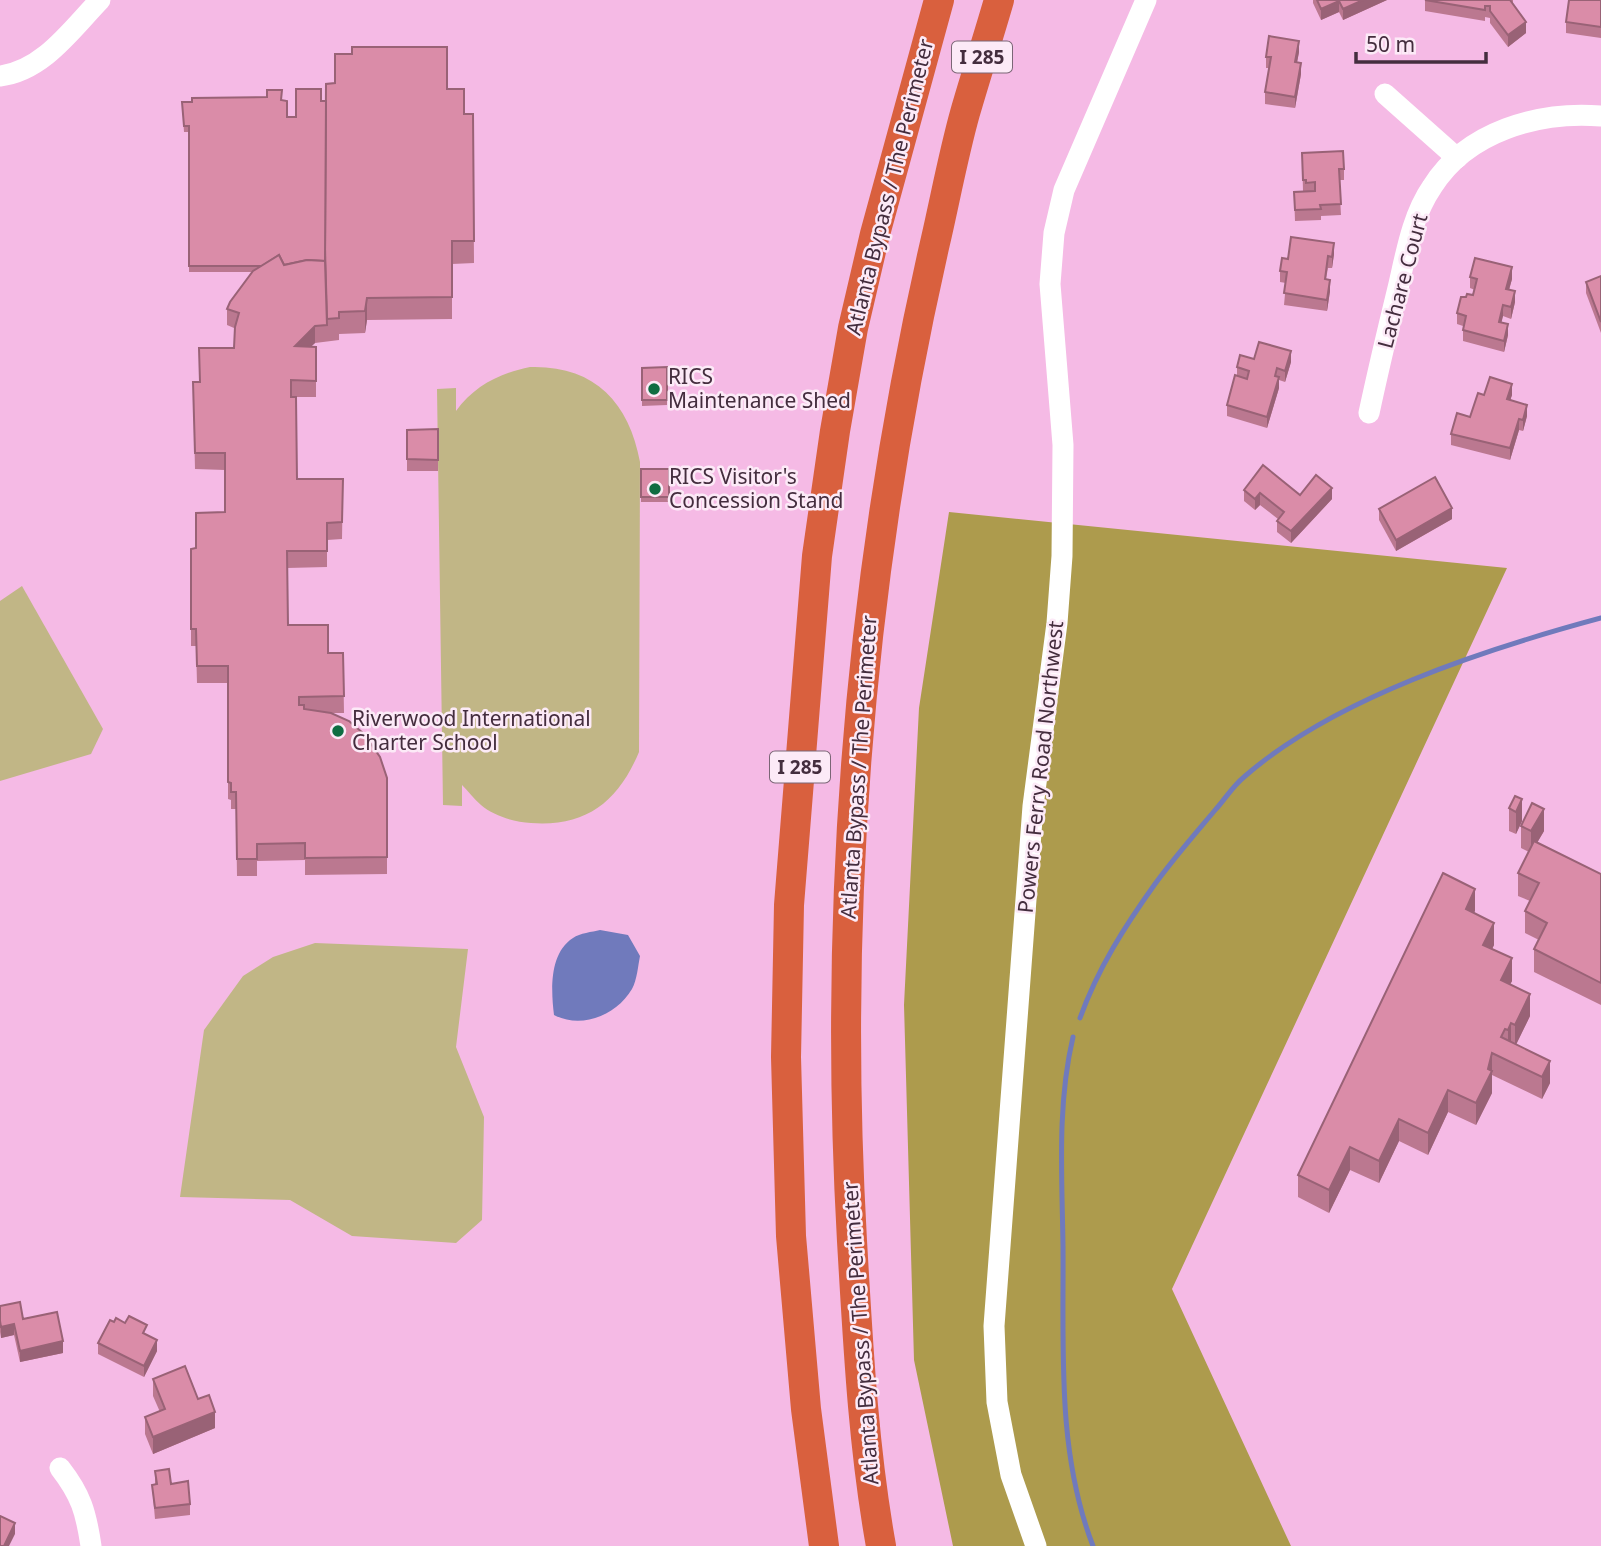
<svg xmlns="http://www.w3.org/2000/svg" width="1601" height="1546" viewBox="0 0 1601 1546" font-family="'Noto Sans',sans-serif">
	<rect width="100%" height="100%" fill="#f5bae5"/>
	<g fill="#c1b686">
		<path d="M530,367c63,-2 99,34 110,95l-1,290c-21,50 -53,75 -108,71 -17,-1 -37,-7 -50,-18 -7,-6 -13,-14 -19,-20v21l-19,-1 -6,-416 19,-1v23c18,-25 44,-38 74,-44z"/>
		<polygon points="22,586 103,729 91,754 0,781 0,601"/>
		<polygon points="315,943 468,949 456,1047 484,1117 482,1220 456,1243 352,1236 290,1200 180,1197 204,1030 243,976 273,957"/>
	</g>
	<polygon fill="#ad9b4d" points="949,512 1507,568 1172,1289 1291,1546 953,1546 914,1360 904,1005 919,708"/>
	<path fill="#707abc" d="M600,930l28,5 12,21c-2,10 -3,24 -8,33 -16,27 -51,40 -78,26 -3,-24 -5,-62 19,-77 7,-5 19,-6 27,-8z"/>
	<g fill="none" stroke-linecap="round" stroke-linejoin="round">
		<g stroke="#707abc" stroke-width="5">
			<path d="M1080,1018c18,-50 45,-92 75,-134 19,-26 40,-50 61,-75 9,-10 17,-23 28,-32 90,-79 242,-128 357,-159"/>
			<path d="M1073,1037c-16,68 -11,139 -10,208 1,101 -7,205 30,301"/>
		</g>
		<g stroke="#fff" stroke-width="21">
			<path d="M0,76c43,-5 72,-47 100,-76"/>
			<polyline points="1385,94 1457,158"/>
			<path d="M1369,413c9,-42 19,-84 29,-125 8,-34 14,-72 34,-101 35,-56 107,-76 169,-71"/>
			<path d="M60,1468c21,27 26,44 31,78"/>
			<polyline points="1036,1546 1011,1475 997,1402 994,1326 1033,806 1057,623 1062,556 1063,445 1050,284 1054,233 1064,190 1146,0"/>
		</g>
		<g stroke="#d9603e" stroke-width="30">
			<polyline points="824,1546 806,1409 791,1236 786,1057 789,905 817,556 835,431 853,328 875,234 939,0"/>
			<path d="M881,1546c-18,-100 -23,-203 -29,-305 -19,-335 8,-671 83,-998 10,-43 18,-87 30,-130 11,-38 23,-75 34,-113"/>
		</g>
	</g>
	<g fill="#bb7890">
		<polygon points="1313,0 1387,0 1343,20 1339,12 1321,20 1313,3"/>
		<polygon points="1425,0 1513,0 1513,4 1526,33 1508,47 1490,23 1490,18 1485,17 1485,21 1425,11"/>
		<polygon points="1601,0 1601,38 1566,33 1566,22"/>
		<polygon points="1299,52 1297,62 1301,74 1295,108 1265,104 1265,92 1269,68 1266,68 1266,57"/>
		<polygon points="447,89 464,114 473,114 474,263 452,264 452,319 367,320 365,333 339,334 339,340 315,343 310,347 316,347 316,397 291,397 297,479 343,479 342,539 327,540 327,567 287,568 288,625 328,653 343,653 344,713 330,713 387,778 387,874 305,875 305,860 257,861 257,876 237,876 236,809 231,809 231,800 228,799 228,683 197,683 196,646 191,646 191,549 196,548 225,512 225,470 195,469 193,382 199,382 234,348 234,328 227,325 227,309 253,272 189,272 189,132 184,132 182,102 282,100 287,117 296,117 321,101"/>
		<polygon points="1302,153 1344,169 1344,180 1339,180 1341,215 1321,216 1321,220 1295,221 1294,192 1303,191"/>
		<polygon points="1334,254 1332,268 1328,268 1326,279 1330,291 1327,311 1284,305 1286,283 1280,282 1280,271 1288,259"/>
		<polygon points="1601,276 1601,333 1586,293 1586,282"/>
		<polygon points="1470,277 1512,279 1509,290 1515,302 1511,319 1503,316 1501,322 1508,335 1504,352 1463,341 1463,326 1457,324 1457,313 1466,297 1473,295 1475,290 1470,288"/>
		<polygon points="1254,359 1291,362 1285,382 1279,380 1279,388 1267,428 1227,416 1227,405 1237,376 1237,367"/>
		<polygon points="667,367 667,405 642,406 642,368"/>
		<polygon points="1484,395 1512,395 1510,400 1527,416 1523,431 1519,430 1510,460 1451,445 1451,434 1470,417"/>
		<polygon points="438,429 438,471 407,471 407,430"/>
		<rect x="641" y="469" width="28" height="33"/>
		<polygon points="1244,490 1300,495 1332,499 1291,543 1277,532 1277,521 1278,519 1260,505 1255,510 1244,501"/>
		<polygon points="1379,509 1452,519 1396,551 1379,520"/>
		<polygon points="1515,796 1522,821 1516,834 1509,831 1509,808"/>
		<polygon points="1521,826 1544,831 1537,843 1601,874 1601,1005 1534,972 1534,949 1539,940 1525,933 1525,911 1530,901 1518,896 1518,873 1529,852 1521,848"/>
		<polygon points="1475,911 1474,913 1494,945 1492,949 1512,981 1510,984 1530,1016 1516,1044 1550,1083 1542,1099 1492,1075 1492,1093 1476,1125 1448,1112 1428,1155 1399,1141 1379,1183 1350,1170 1329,1213 1298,1197 1298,1175"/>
		<polygon points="0,1306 23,1319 63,1353 20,1362 14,1335 1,1338 0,1332"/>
		<polygon points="147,1335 157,1351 144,1377 98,1354 98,1343"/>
		<polygon points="153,1379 198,1399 215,1428 153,1454 145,1434 145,1417 160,1412 153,1396"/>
		<polygon points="155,1471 171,1484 190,1504 190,1515 155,1519 152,1485 155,1484"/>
	</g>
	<g fill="#996276">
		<polygon points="1363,0 1387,0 1343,20 1343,9"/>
		<polygon points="1339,1 1339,12 1321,20 1321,9"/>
		<polygon points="1526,22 1526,33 1508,47 1508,35"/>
		<polygon points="1299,41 1299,52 1295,73 1295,62"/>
		<polygon points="1301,63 1301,74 1295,108 1295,97"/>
		<polygon points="1334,243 1334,254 1332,268 1332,257"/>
		<polygon points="1512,267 1512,279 1506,300 1506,289"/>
		<polygon points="1330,280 1330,291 1327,311 1327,300"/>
		<polygon points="1515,291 1515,302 1511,319 1511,307"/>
		<polygon points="367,298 367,320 365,333 365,311"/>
		<polygon points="1503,305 1503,316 1499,333 1499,322"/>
		<polygon points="1508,324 1508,335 1504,352 1504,341"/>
		<polygon points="315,326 315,343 295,362 295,346"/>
		<polygon points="1291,351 1291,362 1285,382 1285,371"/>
		<polygon points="1279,377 1279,388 1267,428 1267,417"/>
		<polygon points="1512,384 1512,395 1507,410 1507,399"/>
		<polygon points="1527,405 1527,416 1523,431 1523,420"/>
		<polygon points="1519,419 1519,430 1510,460 1510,448"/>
		<polygon points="1332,488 1332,499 1291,543 1291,531"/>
		<polygon points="1260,493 1260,505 1255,510 1255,499"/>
		<polygon points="1452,508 1452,519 1396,551 1396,540"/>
		<polygon points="1522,799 1522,821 1516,834 1516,812"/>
		<polygon points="1544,809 1544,831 1531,853 1531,831"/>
		<polygon points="1475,889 1475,911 1466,932 1466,909"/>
		<polygon points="1494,923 1494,945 1483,967 1483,945"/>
		<polygon points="1512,958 1512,981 1501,1002 1501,980"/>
		<polygon points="1530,994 1530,1016 1515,1047 1515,1025"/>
		<polygon points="1511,1023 1511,1045 1508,1053 1508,1030"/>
		<polygon points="1492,1053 1492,1093 1476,1125 1476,1103"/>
		<polygon points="1550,1061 1550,1083 1542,1099 1542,1077"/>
		<polygon points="1448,1090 1448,1112 1428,1155 1428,1133"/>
		<polygon points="1399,1119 1399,1141 1379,1183 1379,1161"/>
		<polygon points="1350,1147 1350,1170 1329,1213 1329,1190"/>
		<polygon points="14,1324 14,1335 1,1338 1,1327"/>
		<polygon points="157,1340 157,1351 144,1377 144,1366"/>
		<polygon points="63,1341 63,1353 20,1362 20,1351"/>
		<polygon points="215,1412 215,1428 153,1454 153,1437"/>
		<polygon points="15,1523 15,1534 9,1546 4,1546"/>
	</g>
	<g fill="#da8ca8" stroke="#996276" stroke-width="2">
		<polygon points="1317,0 1363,0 1343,9 1339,1 1321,9"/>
		<polygon points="1425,0 1510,0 1526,22 1508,35 1490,11 1490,6 1485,6 1485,10"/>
		<polygon points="1569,0 1601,0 1601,27 1566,22"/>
		<polygon points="1269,36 1299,41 1295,62 1301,63 1295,97 1265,92 1271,57 1266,57"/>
		<polygon points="352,47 447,47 447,89 464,89 464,114 473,114 474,241 452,241 452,297 367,298 365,311 339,312 339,318 327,319 325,249 326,84 335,83 335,54 352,54"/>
		<polygon points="296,89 321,89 321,101 326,101 325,261 307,260 284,265 279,255 262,266 189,266 189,126 184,126 182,102 192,102 192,98 267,97 267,90 282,90 281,100 287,101 287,117 296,117"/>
		<polygon points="1343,151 1344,169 1339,169 1341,204 1320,205 1321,209 1295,210 1294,192 1315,191 1315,182 1306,183 1306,180 1303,180 1302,153"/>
		<polygon points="1291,237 1334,243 1332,257 1328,256 1325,279 1330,280 1327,300 1284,293 1287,272 1280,271 1282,258 1288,259"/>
		<polygon points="279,255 284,265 307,260 325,261 327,325 315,326 295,346 316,347 316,381 291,380 291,397 296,397 297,479 343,479 342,522 327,523 327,551 287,551 288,625 328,625 328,653 343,653 344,696 299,697 299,705 304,705 304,709 331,713 349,721 364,734 380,757 387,778 387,857 305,858 305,843 257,844 257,859 237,859 236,792 231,792 231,783 228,782 228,666 197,666 196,629 191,629 191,549 196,548 196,513 225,512 225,453 195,453 193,382 200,382 199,348 234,348 235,327 239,313 227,309 230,302 253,271"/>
		<polygon points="1475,258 1512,267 1506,289 1515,291 1511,307 1503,305 1499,322 1508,324 1504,341 1463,330 1466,316 1457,313 1461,297 1466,297 1467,294 1473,295 1477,279 1470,277"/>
		<polygon points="1601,276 1601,322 1586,282"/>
		<polygon points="1259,342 1291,351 1285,371 1277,368 1275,376 1279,377 1267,417 1227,405 1235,375 1247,379 1249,371 1237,367 1240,355 1254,359"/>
		<polygon points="667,367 667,400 642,400 642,368"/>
		<polygon points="1490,377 1512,384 1507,399 1527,405 1523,420 1519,419 1510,448 1451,434 1457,413 1470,417 1478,393 1484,395"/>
		<polygon points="438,429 438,460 407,459 407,430"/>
		<polygon points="1263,465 1300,495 1316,475 1332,488 1291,531 1277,521 1284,512 1260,493 1255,499 1244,490"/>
		<rect x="641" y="469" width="28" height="28"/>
		<polygon points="1435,477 1452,508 1396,540 1379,509"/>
		<polygon points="1515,796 1522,799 1516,812 1509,808"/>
		<polygon points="1532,803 1544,809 1531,831 1521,826"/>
		<polygon points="1534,841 1601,874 1601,983 1534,949 1547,923 1525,911 1539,883 1518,873"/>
		<polygon points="1443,873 1475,889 1466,909 1494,923 1483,945 1512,958 1501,980 1530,994 1515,1025 1511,1023 1508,1030 1505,1029 1501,1037 1550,1061 1542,1077 1492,1053 1488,1069 1492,1071 1476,1103 1448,1090 1428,1133 1399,1119 1379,1161 1350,1147 1329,1190 1298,1175"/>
		<polygon points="20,1302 23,1319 57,1312 63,1341 20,1351 14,1324 1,1327 0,1321 0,1306"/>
		<polygon points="129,1316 147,1325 143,1333 157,1340 144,1366 98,1343 110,1320 114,1322 116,1318 125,1323"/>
		<polygon points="185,1366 198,1399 209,1395 215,1412 153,1437 145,1417 165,1409 153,1379"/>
		<polygon points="169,1469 171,1484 188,1481 190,1504 155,1508 152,1485 157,1484 155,1471"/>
		<polygon points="0,1516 15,1523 4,1546 0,1546"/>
	</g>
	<g fill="#0f6d42" stroke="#fceaf7" stroke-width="2.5">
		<circle cx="654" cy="389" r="7"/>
		<circle cx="655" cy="489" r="7"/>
		<circle cx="338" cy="731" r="7"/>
	</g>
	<g text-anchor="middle" stroke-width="5" stroke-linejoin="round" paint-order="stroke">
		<g fill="#fceaf7" stroke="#7b6676" stroke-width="2">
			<rect x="952" y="41.5" width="60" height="31" rx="5"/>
			<rect x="770" y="751.5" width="60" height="31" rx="5"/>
		</g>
		<g font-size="19" font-weight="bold" fill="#442d3e">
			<text x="982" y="64">I 285</text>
			<text x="800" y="774">I 285</text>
		</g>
		<g font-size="21" fill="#442d3e" stroke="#fceaf7">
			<text transform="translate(890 187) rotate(-76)" y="7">Atlanta Bypass / The Perimeter</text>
			<text transform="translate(1403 281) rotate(-75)" y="7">Lachare Court</text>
			<text transform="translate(859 767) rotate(-86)" y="7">Atlanta Bypass / The Perimeter</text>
			<text transform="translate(1041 767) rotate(-84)" y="7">Powers Ferry Road Northwest</text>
			<text transform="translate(861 1333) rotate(-94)" y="7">Atlanta Bypass / The Perimeter</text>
		</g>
		<g font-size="21" fill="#442d3e" stroke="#fceaf7" text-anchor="start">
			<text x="668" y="384">RICS<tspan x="668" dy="24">Maintenance Shed</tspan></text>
			<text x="669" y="484">RICS Visitor's<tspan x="669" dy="24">Concession Stand</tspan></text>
			<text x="352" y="726">Riverwood International<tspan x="352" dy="24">Charter School</tspan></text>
		</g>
	</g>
	<path d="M1356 52v10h130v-10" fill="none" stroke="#442d3e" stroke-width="3.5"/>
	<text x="1366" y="52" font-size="21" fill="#442d3e" stroke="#fceaf7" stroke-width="5" paint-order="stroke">50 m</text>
</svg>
